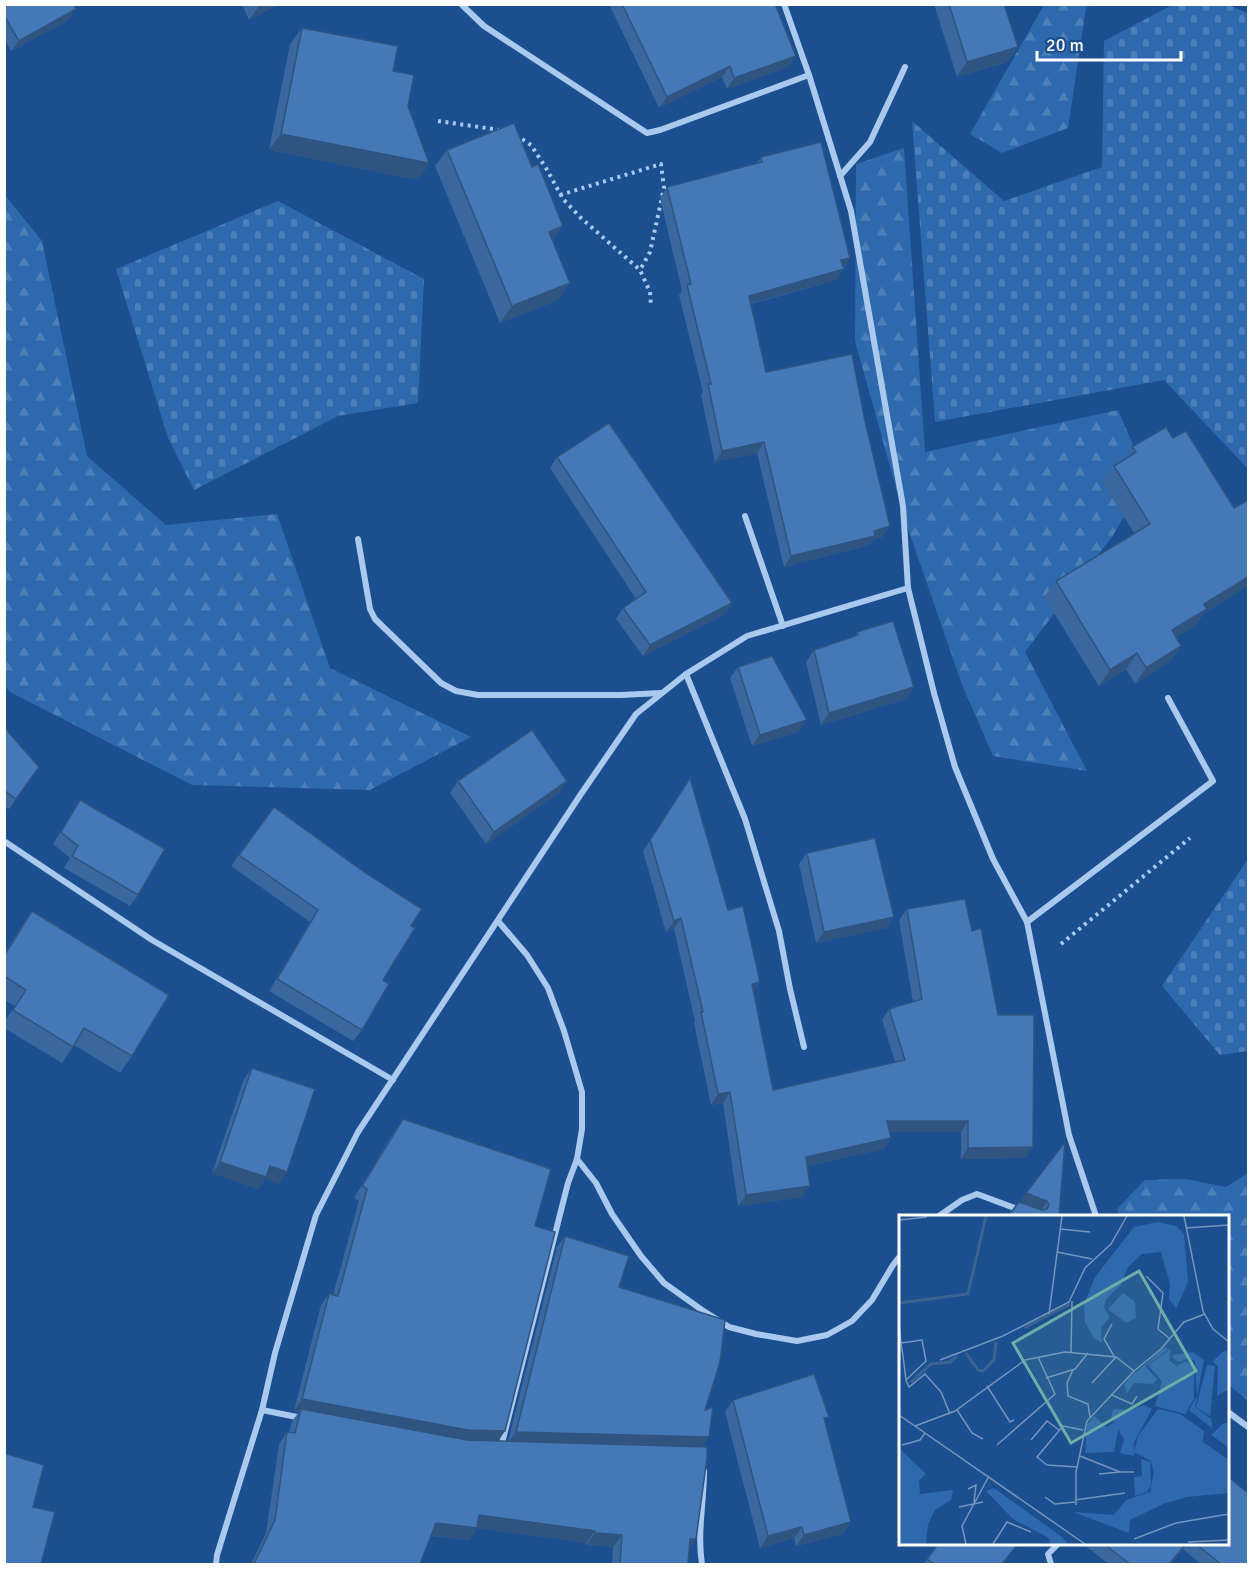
<svg xmlns="http://www.w3.org/2000/svg" width="1253" height="1569" viewBox="0 0 1253 1569" font-family="Signika,sans-serif">
	<defs>
		<pattern id="forest-firs" width="22" height="20" patternUnits="userSpaceOnUse" patternTransform="scale(1.5)"><rect width="22" height="20" fill="#2e69ad"/><path d="M5 1l3.5 6h-7zM16 11l3.5 6h-7z" fill="#4d80b9"/></pattern>
		<pattern id="cemetery-stones" width="16" height="16" patternUnits="userSpaceOnUse" patternTransform="scale(1.5)"><rect width="16" height="16" fill="#2e69ad"/><path d="M2 7V4a2 2 0 0 1 4 0v3zM10 15v-3a2 2 0 0 1 4 0v3z" fill="#4d80b9"/></pattern>
	</defs>
	<rect width="100%" height="100%" fill="#1b4f8f"/>
	<g fill="url(#forest-firs)">
		<polygon points="1044,5 1090,5 1086,8 1068,128 1002,153 970,134"/>
		<polygon points="904,148 925,452 1118,410 1147,477 1112,537 1025,652 1087,771 993,756 961,682 905,520 855,341 856,164"/>
		<polygon points="5,195 42,241 87,456 166,525 277,514 330,668 471,737 370,790 192,785 10,692 4,685"/>
		<polygon points="1248,1173 1248,1401 1228,1384 1228,1216 1120,1216 1117,1209 1145,1180 1185,1179 1226,1187"/>
	</g>
	<g fill="url(#cemetery-stones)">
		<polygon points="1172,5 1228,5 1248,13 1248,469 1164,380 935,422 912,121 1004,201 1102,167 1104,41"/>
		<polygon points="278,201 424,279 418,403 338,416 194,490 168,438 116,269"/>
		<polygon points="1248,859 1248,1051 1220,1055 1162,986"/>
	</g>
	<g fill="none" stroke-linecap="round" stroke-linejoin="round">
		<g stroke="#a9c9ee" stroke-width="4" stroke-dasharray="3 4.5" stroke-linecap="butt">
			<polyline points="438,121 500,130"/>
			<polyline points="516,135 531,145 546,168 563,199 581,218 640,270 650,292 651,306"/>
			<polyline points="560,195 661,164 664,188 650,252 640,270"/>
			<polyline points="1061,944 1190,838"/>
		</g>
		<g stroke="#a9c9ee" stroke-width="6">
			<polyline points="461,4 484,26 647,133 660,130 809,75"/>
			<polyline points="784,4 809,75 851,211 903,506 908,588"/>
			<polyline points="840,176 870,142 905,67"/>
			<polyline points="745,516 783,626"/>
			<polyline points="358,539 370,609 375,619 441,683 456,691 478,695 621,695 661,693"/>
			<polyline points="686,674 745,819 779,931 790,989 804,1047"/>
			<polyline points="4,841 152,940 393,1080"/>
			<polyline points="498,921 527,955 548,988 564,1031 582,1092 582,1129 577,1159 568,1183 501,1447"/>
			<polyline points="1027,922 1213,781 1168,698"/>
			<polyline points="577,1159 596,1183 612,1214 641,1256 664,1283 702,1310 729,1327 756,1334 797,1341 827,1335 852,1321 872,1300 893,1265 900,1256"/>
			<polyline points="939,1216 962,1200 977,1194 1036,1216"/>
			<polyline points="262,1410 302,1418"/>
			<polyline points="1228,1412 1248,1427"/>
			<polyline points="216,1564 217,1555 262,1410 275,1353 316,1215 358,1132 581,794 636,714 686,674 747,636 908,588 934,693 955,767 993,859 1027,922 1069,1135 1096,1216"/>
			<path d="M702,1564c-5,-30 2,-62 2,-93"/>
			<polyline points="1051,1564 1048,1554 1058,1544"/>
		</g>
	</g>
	<g fill="#3a679d">
		<polygon points="4,4 69,20 11,51 4,38"/>
		<polygon points="242,4 280,4 249,20"/>
		<polygon points="609,4 775,4 796,56 788,67 727,89 722,77 659,108"/>
		<polygon points="934,4 1004,4 1018,47 1007,62 957,77"/>
		<polygon points="302,28 393,71 408,106 429,163 418,180 269,150 290,44"/>
		<polygon points="447,150 553,240 558,300 500,323 435,166"/>
		<polygon points="761,157 850,258 836,280 751,304 766,372 865,421 890,526 882,537 872,540 867,546 784,567 757,453 715,462 701,395 703,392 679,295 682,291 660,198 667,187 756,164"/>
		<polygon points="1173,438 1234,508 1248,501 1248,586 1203,614 1195,626 1176,637 1181,646 1169,662 1135,684 1126,669 1099,686 1044,597 1056,581 1134,533 1102,482 1114,466 1123,460 1132,447"/>
		<polygon points="557,457 732,603 725,614 643,656 616,619 623,608 636,599 550,468"/>
		<polygon points="857,632 914,687 906,699 821,725 806,662 814,650 855,636"/>
		<polygon points="738,667 807,720 798,732 752,746 730,678"/>
		<polygon points="4,727 39,767 9,809 4,806"/>
		<polygon points="690,778 728,910 754,991 773,1090 895,1062 882,1020 889,1009 913,1002 899,920 907,909 972,931 998,1015 1026,1158 961,1159 961,1132 890,1132 891,1138 884,1149 807,1166 802,1197 738,1206 723,1103 711,1105 694,1023 695,1021 674,929 666,932 643,851"/>
		<polygon points="458,781 559,793 486,844 450,793"/>
		<polygon points="80,800 138,895 130,906 64,868 70,858 53,844"/>
		<polygon points="274,807 411,926 383,980 362,1030 353,1041 269,991 310,922 231,866"/>
		<polygon points="807,853 894,917 886,928 816,943 799,864"/>
		<polygon points="32,911 132,1056 120,1073 74,1045 62,1063 4,1028 4,1022 15,1006 4,1000 4,954 21,927"/>
		<polygon points="252,1068 279,1184 265,1179 258,1189 212,1173 244,1079"/>
		<polygon points="403,1119 535,1226 498,1441 508,1441 557,1247 565,1236 619,1287 705,1410 696,1539 689,1548 688,1564 612,1564 613,1547 586,1545 586,1543 477,1528 469,1540 431,1536 420,1564 251,1564 266,1533 279,1444 287,1432 289,1432 292,1421 299,1412 294,1411 321,1305 329,1294 333,1295 359,1201 354,1198 395,1130"/>
		<polygon points="1065,1142 1059,1216 1020,1202"/>
		<polygon points="733,1400 825,1422 851,1522 843,1534 796,1546 794,1538 760,1548 725,1412"/>
		<polygon points="938,1544 1003,1564 923,1564"/>
		<polygon points="1083,1544 1227,1544 1248,1564 1200,1564 1183,1549 1170,1564 1109,1564"/>
	</g>
	<g fill="#305480">
		<polygon points="261,4 280,4 249,20 259,6"/>
		<polygon points="76,9 69,20 11,51 19,41"/>
		<polygon points="1018,47 1007,62 957,77 967,62"/>
		<polygon points="796,56 788,67 727,89 734,78"/>
		<polygon points="730,66 722,77 659,108 667,97"/>
		<polygon points="281,134 429,163 418,180 269,150"/>
		<polygon points="563,226 551,243 549,232"/>
		<polygon points="850,258 843,268 841,260"/>
		<polygon points="844,269 836,280 741,306 749,296"/>
		<polygon points="570,283 558,300 500,323 512,306"/>
		<polygon points="764,442 757,453 715,462 722,451"/>
		<polygon points="890,526 882,537 872,540 867,546 784,567 791,556"/>
		<polygon points="1248,577 1248,586 1203,614 1195,626 1160,646 1172,630 1204,604"/>
		<polygon points="732,603 725,614 643,656 650,645"/>
		<polygon points="1181,646 1169,662 1135,684 1146,668"/>
		<polygon points="1137,653 1126,669 1099,686 1110,670"/>
		<polygon points="914,687 906,699 821,725 829,713"/>
		<polygon points="807,720 798,732 752,746 760,735"/>
		<polygon points="567,781 559,793 486,844 494,832"/>
		<polygon points="894,917 886,928 816,943 824,932"/>
		<polygon points="681,918 674,929 666,932 674,921"/>
		<polygon points="760,982 753,993 752,984"/>
		<polygon points="730,1092 723,1103 711,1105 718,1094"/>
		<polygon points="887,1121 968,1121 961,1132 879,1132"/>
		<polygon points="891,1138 884,1149 798,1168 806,1157"/>
		<polygon points="1033,1147 1026,1158 961,1159 968,1148"/>
		<polygon points="220,1162 270,1166 287,1172 279,1184 265,1179 258,1189 212,1173"/>
		<polygon points="810,1186 802,1197 738,1206 746,1195"/>
		<polygon points="1026,1193 1047,1201 1040,1212 1019,1204"/>
		<polygon points="302,1399 505,1431 497,1443 460,1442 301,1409 299,1412 294,1411"/>
		<polygon points="516,1432 709,1437 701,1449 508,1443"/>
		<polygon points="479,1515 595,1531 586,1543 477,1528 469,1540 428,1535 436,1523"/>
		<polygon points="851,1522 843,1534 796,1546 804,1535"/>
		<polygon points="802,1527 794,1538 760,1548 768,1536"/>
		<polygon points="595,1533 622,1535 613,1547 586,1545"/>
		<polygon points="690,1539 696,1539 687,1552"/>
	</g>
	<g fill="#4478b7" stroke="#305480" stroke-width="1.5">
		<polygon points="4,4 74,4 76,9 19,41 4,15"/>
		<polygon points="622,4 775,4 796,56 734,78 730,66 667,97"/>
		<polygon points="949,4 1004,4 1018,47 967,62"/>
		<polygon points="302,28 398,46 393,71 414,75 408,106 429,163 281,134"/>
		<polygon points="514,123 532,167 538,164 563,226 549,232 570,283 512,306 447,150"/>
		<polygon points="821,142 850,258 841,260 844,269 749,296 766,372 852,354 865,421 890,526 874,531 875,536 791,556 764,442 722,451 708,384 711,384 687,285 691,284 667,187 762,162 761,157"/>
		<polygon points="609,423 732,603 650,645 623,608 646,592 557,457"/>
		<polygon points="1166,427 1173,438 1186,431 1234,508 1248,500 1248,577 1204,604 1207,609 1172,630 1181,646 1146,668 1137,653 1110,670 1056,581 1150,524 1114,466 1136,452 1132,447"/>
		<polygon points="893,621 914,687 829,713 814,650 858,635 857,632"/>
		<polygon points="772,656 807,720 760,735 738,667"/>
		<polygon points="4,727 39,767 16,799 4,790"/>
		<polygon points="532,730 567,781 494,832 458,781"/>
		<polygon points="690,778 728,910 743,906 760,982 752,984 773,1090 905,1060 889,1009 922,999 907,909 965,899 972,931 981,928 998,1015 1034,1015 1033,1147 968,1148 968,1121 887,1121 891,1138 806,1157 810,1186 746,1195 730,1092 718,1094 701,1012 703,1012 681,918 674,921 650,840"/>
		<polygon points="80,800 165,849 138,895 72,856 78,846 61,832"/>
		<polygon points="274,807 364,872 422,909 411,926 415,928 383,980 389,984 362,1030 277,979 318,910 239,855"/>
		<polygon points="875,838 894,917 824,932 807,853"/>
		<polygon points="32,911 169,995 132,1056 84,1028 73,1047 13,1010 26,990 4,976 4,956"/>
		<polygon points="252,1068 315,1089 287,1172 270,1166 266,1177 220,1162"/>
		<polygon points="403,1119 551,1169 535,1226 555,1232 505,1431 468,1430 302,1399 329,1294 338,1296 367,1189 362,1186"/>
		<polygon points="1065,1142 1059,1216 1008,1216 1019,1202 1042,1210 1047,1209 1049,1205 1047,1201 1026,1193"/>
		<polygon points="565,1236 629,1256 619,1287 725,1320 720,1362 705,1410 713,1407 709,1437 516,1432"/>
		<polygon points="814,1374 829,1417 824,1418 851,1522 804,1535 802,1527 768,1536 733,1400"/>
		<polygon points="301,1409 467,1440 707,1447 707,1458 696,1539 690,1539 688,1564 620,1564 622,1535 595,1533 595,1531 479,1515 477,1528 436,1523 420,1564 254,1564 275,1520 287,1432 295,1433"/>
		<polygon points="4,1453 44,1465 33,1507 55,1512 41,1564 4,1564"/>
		<polygon points="1227,1476 1248,1493 1248,1564 1221,1564 1196,1544 1227,1544"/>
		<polygon points="938,1544 1018,1544 1002,1564 934,1564 927,1559"/>
		<polygon points="1104,1544 1186,1544 1169,1564 1130,1564"/>
	</g>
	<g transform="translate(899 1215)">
		<rect width="330" height="330" fill="#1b4f8f"/>
		<path d="M259,7l18,4 8,8 4,47 -6,15 -6,13 -7,-10 1,-15 -9,-32 -19,2 -14,13 -7,18 -15,14 -2,9 6,9 -9,11 1,15 -9,-6 -8,-15 -1,-18 11,-27 39,-50zM266,132l3,3 -23,16 12,13 -4,5 -19,-1 -7,10 -3,-8 4,-6zM325,136l5,1v37l-12,7 1,-29 -5,-6zM294,137l11,8 -9,47 16,12 2,10 -24,-19 8,-14 -2,-35 -7,-3 -10,4 -5,-4v-3zM259,194l22,5 24,17 -1,11 26,18v33l-42,4 -24,7 -33,16 -1,13 -56,-21 41,3 12,-15 24,-8 4,-20 -3,-11 -17,-9 4,-16zM195,201l13,11 6,-4 6,3 -5,26 -29,1 2,-28zM0,233l27,26 -7,6 1,14 33,-4 -2,10 -16,10 -7,14 -2,20h-27zM95,273l68,49 6,7h-18l-1,-6 -36,-19 -27,-28z" fill="#2e69ad"/>
		<path d="M224,78l12,9 1,16 -10,5 -18,-14zM272,134l-2,11 7,6 10,-5 8,5v33l-9,15 -30,-8 7,-25 -14,-16zM308,150l8,1 -5,50 -14,-9zM245,190l8,4 -18,33v14l-14,-3 4,-14 -13,-22 2,-8 16,1zM325,208h5v25l-18,-13zM242,244l9,3 1,23 -4,7 -12,4 -1,-19 8,-1z" fill="#2e69ad"/>
		<path fill="none" stroke="#3c6290" stroke-width="3" d="M0,88l69,-9 18,-78M125,113l46,-24M67,138l12,17 5,1 11,-11 2,-18M12,167l20,-18 19,-2 7,-6"/>
		<path fill="none" stroke="#7695bc" stroke-width="1.5" d="M285,1l19,95 10,18 16,13M0,5l28,-3M287,13l43,-3M161,14l30,3M158,37l35,7M247,61l17,17 -5,36 12,10M150,99l13,-98M213,109l-8,15 10,17M0,112l2,16 2,13 3,24 20,-19 -4,-21 -21,3M172,137l1,-51M41,145l63,-24 66,-34 16,-34 26,-24 16,-28M174,155l-6,13 1,13 20,8 2,13M235,156l27,-22 23,-27 21,-8M147,163l29,-9 13,-16M7,165l3,7 16,-13 16,18 9,22M193,168l24,-26M88,171l23,36 4,-2M213,180l20,9 5,-8M58,195l15,23 11,6M0,200l186,129M16,211l40,-15 70,-51 40,-8 51,5 18,14 -47,50 -11,51v33M132,225l16,-19 12,9M3,230l18,-5 5,-7M98,230l58,-51 -17,-37M181,241l40,16h14M178,252l-30,-2 -10,-8 26,-31 20,4M200,259l21,-2M69,274l8,-4 -2,17M146,282l10,7 20,-2M176,285l50,-7M60,292l24,-5M235,324l42,-16 53,-9M289,327l41,-2M67,329l-4,-18 27,-50M94,329l14,-22 24,10"/>
		<path fill="#6fada8" fill-opacity="0.15" stroke="#6fada8" stroke-width="3" d="M240,56l57,100 -125,72 -58,-100z"/>
		<rect width="330" height="330" fill="none" stroke="#fff" stroke-width="3"/>
	</g>
	<rect width="1253" height="1569" fill="none" stroke="#ffffff" stroke-width="12"/>
	<path d="M1037 51v9h144v-9" fill="none" stroke="#ffffff" stroke-width="3"/>
	<text x="1046" y="51" font-size="18" fill="#ffffff" stroke="#1b4f8f" stroke-width="4.5" paint-order="stroke">20 m</text>
</svg>
